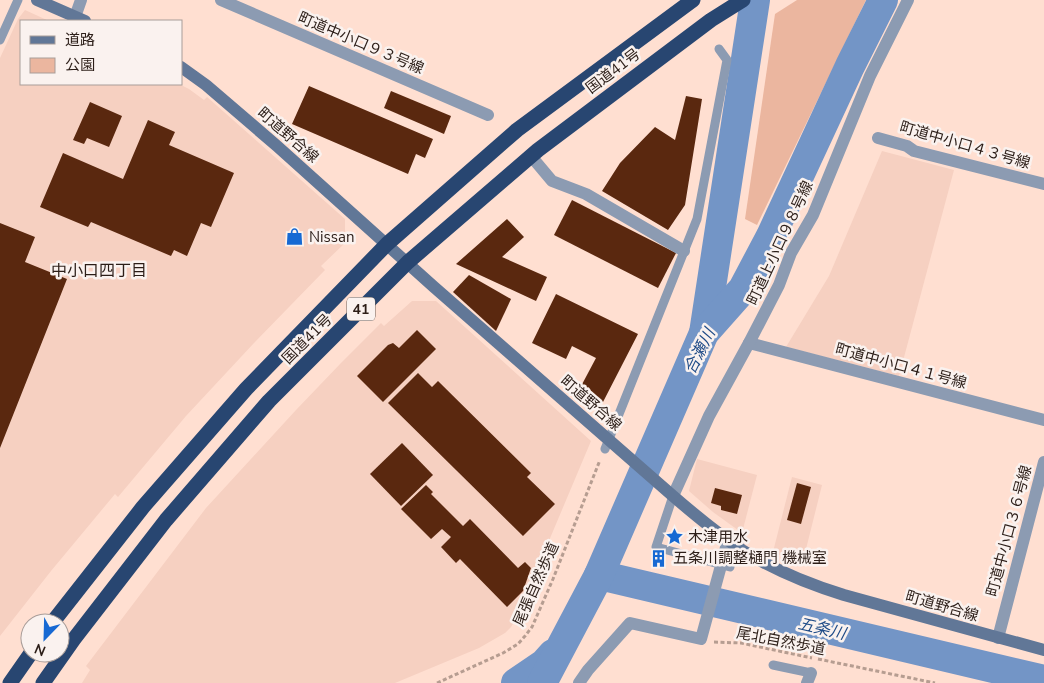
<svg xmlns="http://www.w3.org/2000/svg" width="1044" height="683" viewBox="0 0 1044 683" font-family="'Nunito Sans','Noto Sans JP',sans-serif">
	<rect width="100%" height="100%" fill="#ffdfd1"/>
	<g fill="#f6d0c1">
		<polygon points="25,10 49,21 21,21 21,84 179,84 189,89 204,100 207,97 345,219 345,243 321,266 325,270 254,343 186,416 118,497 115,494 51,571 0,636 0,58 18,19"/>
		<polygon points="882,151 954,170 899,376 786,347 829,276"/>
		<polygon points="412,301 436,301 591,441 516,619 511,627 505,633 479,648 395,683 82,683 90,670 86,666 206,508 296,410 341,363 381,323 384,326"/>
		<polygon points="697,459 757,475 742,533 713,512 689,491"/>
		<polygon points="792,477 822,485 802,565 773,552"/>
	</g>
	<polygon fill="#ebb69f" points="797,0 866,0 757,225 745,219 775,14"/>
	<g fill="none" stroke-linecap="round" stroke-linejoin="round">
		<g stroke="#7395c6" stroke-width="30">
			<polyline points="704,333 755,0"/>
			<polyline points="599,575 1044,680"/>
			<polyline points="516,683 544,664 553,654"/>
			<polyline points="542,683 599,575 704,333 743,289 771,236 850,66 883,0"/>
		</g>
	</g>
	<g fill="#5a280f">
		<polygon points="309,86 433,139 425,158 416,154 408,174 292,124"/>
		<polygon points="391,91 451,116 444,134 384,108"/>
		<polygon points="686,96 702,99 685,205 668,230 602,191 620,163 655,127 675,140"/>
		<polygon points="90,102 122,116 109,147 87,138 84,144 73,140"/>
		<polygon points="148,120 175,132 169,145 234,173 211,227 201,223 187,256 174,250 171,256 91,222 88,227 40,207 63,153 123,179"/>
		<polygon points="572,200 676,253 658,288 554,235"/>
		<polygon points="507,219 524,237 502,257 547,277 536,301 456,264"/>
		<polygon points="0,223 35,237 25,262 67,279 0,448"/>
		<polygon points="469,275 511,299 496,331 453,292"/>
		<polygon points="556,294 638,334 603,402 579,390 596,358 572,346 566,359 532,343"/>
		<polygon points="417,330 436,349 383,402 357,376 388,345 393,343 399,348"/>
		<polygon points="418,373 432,387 438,381 531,473 527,477 555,504 523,536 388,403"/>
		<polygon points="402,443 433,475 401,506 370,474"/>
		<polygon points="797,483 811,487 801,524 787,520"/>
		<polygon points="426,485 433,492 431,494 463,526 470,519 518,568 525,562 531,568 523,591 507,607 460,559 456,563 441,547 451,537 442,529 431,539 401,509"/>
		<polygon points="715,488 742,495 737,514 721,510 721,506 711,503"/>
	</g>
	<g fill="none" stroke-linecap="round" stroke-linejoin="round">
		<g stroke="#b69d91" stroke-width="3" stroke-dasharray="4 2.5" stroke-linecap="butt">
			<polyline points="714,642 741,643 812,658"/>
			<polyline points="818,659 935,683"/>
			<polyline points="437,683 503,653 518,644 525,636 532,627 553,579 600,460"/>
		</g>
		<g stroke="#8c9bb2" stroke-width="9">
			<polyline points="0,40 18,0"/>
			<polyline points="605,449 697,219 727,60 719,49"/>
			<polyline points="673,496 656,547 730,567"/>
			<polyline points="773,665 811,673"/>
		</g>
		<g stroke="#8c9bb2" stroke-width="12">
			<polyline points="221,0 488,115"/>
			<polyline points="75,17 81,0"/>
			<polyline points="878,138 907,146 914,151 1044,184"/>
			<polyline points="531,156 552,181 586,194 684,251"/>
			<polyline points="749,343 1044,420"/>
			<polyline points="673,496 709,416 749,343 779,285 791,253 813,215 870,76 908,0"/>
			<polyline points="998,638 1044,462"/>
			<polyline points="579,683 588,670 630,623 701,639 728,540"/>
			<polyline points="807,683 811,673"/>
		</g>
		<g stroke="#617797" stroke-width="12">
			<polyline points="37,0 85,21"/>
			<path d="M181,67l25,18 71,61 157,141 239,209c22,19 45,38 69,54 32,20 66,34 102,45l200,55"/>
		</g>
		<g stroke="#284671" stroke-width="15">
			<polyline points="52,623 143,507 246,389 387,244 517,130 693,0"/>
			<polyline points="10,683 31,653"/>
			<polyline points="43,683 74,639 166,520 269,401 408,262 538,150 711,20 743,0"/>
		</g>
	</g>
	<defs>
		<symbol id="shop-bare" viewBox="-9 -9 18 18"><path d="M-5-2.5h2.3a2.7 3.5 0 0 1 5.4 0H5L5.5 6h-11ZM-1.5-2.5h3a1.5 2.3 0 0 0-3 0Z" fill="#1669d3" stroke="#faf2ef" stroke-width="2.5" paint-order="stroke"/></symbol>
		<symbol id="sight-bare" viewBox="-9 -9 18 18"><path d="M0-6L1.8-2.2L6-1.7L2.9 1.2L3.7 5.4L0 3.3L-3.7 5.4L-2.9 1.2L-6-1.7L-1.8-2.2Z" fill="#1669d3" stroke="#faf2ef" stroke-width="2.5" paint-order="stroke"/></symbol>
		<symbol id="building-bare" viewBox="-9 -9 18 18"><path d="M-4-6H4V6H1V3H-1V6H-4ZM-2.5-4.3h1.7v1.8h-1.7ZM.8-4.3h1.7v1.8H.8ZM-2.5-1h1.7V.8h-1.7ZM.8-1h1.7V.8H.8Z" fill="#1669d3" stroke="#faf2ef" stroke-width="2.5" paint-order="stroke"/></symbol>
	</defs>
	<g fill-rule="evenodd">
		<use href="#shop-bare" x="282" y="224" width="25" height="25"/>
		<use href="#sight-bare" x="662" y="524" width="25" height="25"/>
		<use href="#building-bare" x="646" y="546" width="25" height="25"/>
	</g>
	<g text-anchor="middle" stroke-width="5" stroke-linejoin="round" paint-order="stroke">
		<rect fill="#faf2ef" stroke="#6a5e58" stroke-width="1" x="347" y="297.5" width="28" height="23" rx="4"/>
		<g font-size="14" font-weight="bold" fill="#2c1e18">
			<text x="361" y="314">41</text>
		</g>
		<g font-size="15" fill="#2c1e18" stroke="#faf2ef">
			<text transform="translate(361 43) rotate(23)" y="5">町道中小口９３号線</text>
			<text transform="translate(613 71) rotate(-37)" y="5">国道41号</text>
			<text transform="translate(288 135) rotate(41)" y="5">町道野合線</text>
			<text transform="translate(965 145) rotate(16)" y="5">町道中小口４３号線</text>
			<text transform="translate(780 243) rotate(-65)" y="5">町道上小口９８号線</text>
			<text transform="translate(307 339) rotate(-45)" y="5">国道41号</text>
			<text transform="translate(901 366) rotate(15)" y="5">町道中小口４１号線</text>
			<text transform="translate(591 403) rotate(41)" y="5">町道野合線</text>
			<text transform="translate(1009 531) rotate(-75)" y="5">町道中小口３６号線</text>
			<text transform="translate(536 584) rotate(-66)" y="5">尾張自然歩道</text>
			<text transform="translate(942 606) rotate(16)" y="5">町道野合線</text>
			<text transform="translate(781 641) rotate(11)" y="5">尾北自然歩道</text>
		</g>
		<g font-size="15" fill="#2c1e18" stroke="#faf2ef" text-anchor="start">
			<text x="309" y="242">Nissan</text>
			<text x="688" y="542">木津用水</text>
			<text x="673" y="563">五条川調整樋門 機械室</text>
		</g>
		<g font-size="16" fill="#2c1e18" stroke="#faf2ef">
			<text x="99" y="276">中小口四丁目</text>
		</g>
		<g font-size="16" font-style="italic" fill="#1f4b87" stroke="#faf2ef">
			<text transform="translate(699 351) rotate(-63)" y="6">合瀬川</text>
			<text transform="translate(822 628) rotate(13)" y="6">五条川</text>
		</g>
	</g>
	<rect x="20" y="20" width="162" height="65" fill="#faf2ef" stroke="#a89d99"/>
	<rect x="30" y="36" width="25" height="8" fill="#617797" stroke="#a89d99"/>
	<text x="65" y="45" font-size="15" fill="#2c1e18">道路</text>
	<rect x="30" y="58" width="25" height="15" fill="#ebb69f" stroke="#a89d99"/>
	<text x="65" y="70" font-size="15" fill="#2c1e18">公園</text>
	<g transform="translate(45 638) rotate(203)"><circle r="24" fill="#faf2ef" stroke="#a89d99"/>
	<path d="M0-4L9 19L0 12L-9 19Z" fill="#1669d3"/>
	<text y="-8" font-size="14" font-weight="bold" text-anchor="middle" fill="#2c1e18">N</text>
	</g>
</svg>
